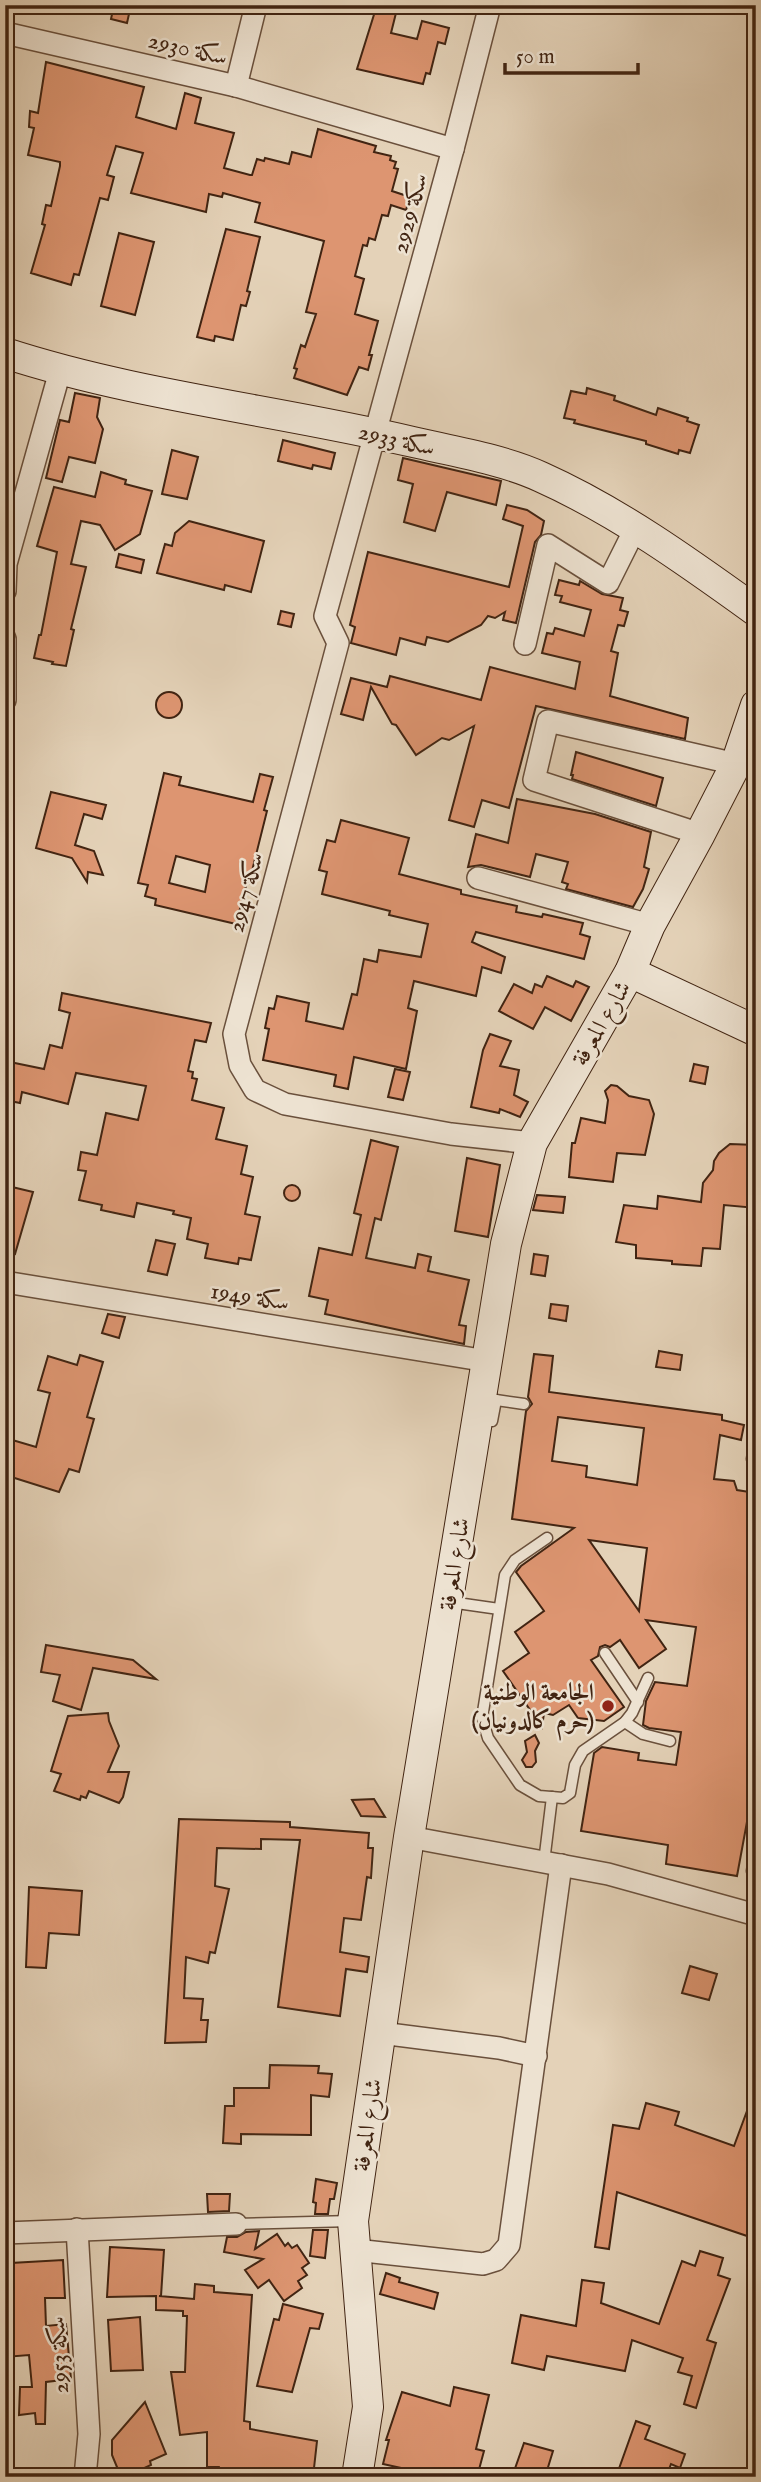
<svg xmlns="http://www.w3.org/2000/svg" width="761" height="2482" viewBox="0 0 761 2482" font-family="'IM FELL English',Amiri,serif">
	<rect width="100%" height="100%" fill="#e4d2b8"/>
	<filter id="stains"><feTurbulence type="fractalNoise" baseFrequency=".00286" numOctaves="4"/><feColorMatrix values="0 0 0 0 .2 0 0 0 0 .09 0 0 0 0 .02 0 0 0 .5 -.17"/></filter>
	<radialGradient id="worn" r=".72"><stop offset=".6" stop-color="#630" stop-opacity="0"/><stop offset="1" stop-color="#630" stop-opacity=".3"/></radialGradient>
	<g fill="#dd9571" stroke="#412412" stroke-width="2" fill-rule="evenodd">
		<polygon points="114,5 131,5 127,23 111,19"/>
		<polygon points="377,5 398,5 391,33 417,39 422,21 449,28 445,44 438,42 430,74 426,73 423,84 357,69"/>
		<polygon points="46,62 144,87 136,117 176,129 185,93 201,98 195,123 234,133 224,168 250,175 252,175 257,159 264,161 265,158 289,164 292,152 311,157 318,129 376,146 374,152 391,156 390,160 396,162 394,168 398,169 392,191 410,197 406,210 391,205 388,216 382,215 375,240 369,238 367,246 363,245 355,276 364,279 355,314 378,321 369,355 372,355 368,370 359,367 347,395 294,378 297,369 294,368 301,345 305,347 316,314 306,312 324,241 255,222 260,203 223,193 222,197 209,194 206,212 131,193 143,153 116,146 107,175 114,177 108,200 100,198 79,275 74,274 71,285 31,273 45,225 42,224 46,205 51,206 60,166 60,162 28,155 34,128 29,127 30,111 38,113"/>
		<polygon points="226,229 260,237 247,291 250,292 246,306 241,305 233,340 215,336 214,341 197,337"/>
		<polygon points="119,233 154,242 135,315 101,306"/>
		<polygon points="587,388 615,396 614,400 656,415 658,408 688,418 687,421 699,425 690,453 679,450 678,454 646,444 646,441 574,423 575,420 564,418 571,391 586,394"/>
		<polygon points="75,393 100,398 97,417 103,429 95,463 69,457 62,482 46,478 60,420 69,422"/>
		<polygon points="283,440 335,453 331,469 313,465 312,469 278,461"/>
		<polygon points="172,450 198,457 187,499 162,494"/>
		<polygon points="403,458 501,481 496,505 447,492 435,531 404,522 413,484 398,480"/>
		<polygon points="101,472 126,480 125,484 152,491 140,534 115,550 100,525 81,521 71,564 86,567 71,629 74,630 66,666 52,664 53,662 34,658 39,635 41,635 57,552 37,546 54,487 95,497"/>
		<polygon points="507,505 527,510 544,521 541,535 535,542 516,623 503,620 505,612 495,618 488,616 481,625 448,642 427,637 425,645 400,638 396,655 351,643 355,627 350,625 368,552 509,587 523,526 503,519"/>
		<polygon points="189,521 264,541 251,592 225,585 224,590 157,573 165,544 172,546 175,533"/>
		<polygon points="119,554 144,560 141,573 116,567"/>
		<polygon points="559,580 579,585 580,581 602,594 623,598 620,610 628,612 624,626 618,625 611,651 618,653 610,696 688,718 685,739 536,706 509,808 482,800 474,827 449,820 474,726 449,740 442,738 416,755 396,725 392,724 371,687 363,720 341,714 351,678 387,687 390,676 481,700 490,667 575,689 580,662 542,653 547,633 553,634 555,628 584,636 591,610 560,602 562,596 555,595"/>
		<polygon points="281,611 294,614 291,627 278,624"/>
		<circle cx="169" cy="705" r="13"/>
		<polygon points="576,752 663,778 656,806 572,779 573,775 571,775"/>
		<path d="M164,773l17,4 -2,8 74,17 7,-28 13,3 -9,33 3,1 -18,72 -2,-1 -11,42 -81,-19 1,-6 -11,-3 3,-11 -10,-2zM176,856l34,9 -5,27 -36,-9z"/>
		<polygon points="51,792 106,805 102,819 84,814 75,845 94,851 103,875 88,872 87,882 72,858 36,848"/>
		<polygon points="517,799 595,814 651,832 644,867 649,869 643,889 633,907 566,889 568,884 562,882 568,862 536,854 530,877 481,865 468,867 476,834 508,843"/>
		<polygon points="341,820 409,838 399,874 461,890 461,894 517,906 516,912 542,917 543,914 583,923 580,934 590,937 584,959 476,932 472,942 505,957 501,973 482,967 476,996 414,981 408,1008 417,1011 406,1069 354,1057 348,1089 334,1086 336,1075 263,1060 269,1029 265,1028 269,1008 274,1009 277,996 309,1003 306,1021 343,1029 352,994 357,995 364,959 377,962 379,950 421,957 428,924 389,915 390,911 322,894 327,872 319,870 327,840 335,842"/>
		<polygon points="547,976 573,987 576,981 589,987 571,1021 545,1007 533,1029 499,1011 514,984 532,993 535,984 542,987"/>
		<polygon points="62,993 211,1023 206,1042 195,1040 188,1071 193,1072 192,1078 197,1079 192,1100 224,1108 216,1139 247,1146 241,1174 253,1177 245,1214 260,1217 251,1260 239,1258 238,1264 205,1258 208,1244 187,1239 191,1218 173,1214 174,1211 137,1203 134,1217 101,1210 102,1205 79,1200 86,1171 78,1170 81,1152 97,1155 106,1113 138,1120 146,1086 76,1073 68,1104 22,1092 20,1103 5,1100 5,1061 44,1069 50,1045 62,1048 70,1013 59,1010"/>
		<polygon points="490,1034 511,1041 500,1066 519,1070 514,1095 528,1102 520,1117 500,1109 499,1113 471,1107 483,1050"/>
		<polygon points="694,1064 708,1067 705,1084 690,1081"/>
		<polygon points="395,1069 410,1072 403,1100 388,1097"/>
		<polygon points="611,1085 617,1086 629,1096 649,1100 654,1114 645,1155 617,1153 613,1182 569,1177 572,1143 575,1143 581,1118 605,1123 608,1100 605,1091"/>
		<polygon points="371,1140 398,1147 381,1220 375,1218 366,1258 415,1268 418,1254 431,1257 428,1271 469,1280 459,1325 466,1326 464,1344 325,1314 328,1300 309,1296 319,1248 352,1255 361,1215 354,1213"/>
		<polygon points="730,1144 756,1145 756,1208 724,1205 720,1249 703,1248 701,1266 672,1264 672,1261 636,1258 636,1245 616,1242 624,1205 657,1209 658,1196 701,1202 703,1183 713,1170 714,1161 719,1153"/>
		<polygon points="467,1158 500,1165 488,1237 455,1231"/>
		<circle cx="292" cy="1193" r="8"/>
		<polygon points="12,1187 33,1192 15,1254 5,1252 10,1222 5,1221 5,1214"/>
		<polygon points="537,1195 565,1197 563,1213 533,1210"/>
		<polygon points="156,1240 175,1244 167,1275 148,1271"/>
		<polygon points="534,1254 548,1256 545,1276 531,1274"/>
		<polygon points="551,1304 568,1306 566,1321 549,1318"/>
		<polygon points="108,1314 125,1317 119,1338 102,1333"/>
		<polygon points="659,1351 682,1355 680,1370 656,1367"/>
		<path d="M534,1354l19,2 -4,36 173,23v5l22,5 -3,15 -21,-5 -6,44 20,2 3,9 19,3v280l-19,103 -71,-12 2,-19 -87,-14 13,-78 8,-6 37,6 -1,7 38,5 5,-33 -32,-4 -6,-3 3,-24 9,-19 32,4 9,-59 -50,-7 20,29 -27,19 -19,-28 -10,7 -5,-2 -5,2 -2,9 -7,4 33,47 -20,14 -26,-3 -9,-13 -16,10 -9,-2 -2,14 -39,-56 26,-18 -14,-21 29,-21 -28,-39 5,-6 53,-38 -62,-9 14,-108 6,-7 -4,-7zM558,1417l86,11 -7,57 -51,-8 1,-11 -35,-5zM589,1540l58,8 -8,63z"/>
		<polygon points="80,1355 103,1362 87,1417 94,1419 79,1472 69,1469 59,1492 5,1475 5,1445 7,1446 9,1439 36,1447 50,1393 38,1390 48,1356 77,1365"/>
		<polygon points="46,1645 133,1660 156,1679 93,1668 81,1710 53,1701 60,1675 41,1672"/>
		<polygon points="108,1713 109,1721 119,1746 108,1772 129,1772 123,1797 119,1803 89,1791 86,1798 81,1796 80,1800 54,1791 61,1774 51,1771 68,1716"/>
		<polygon points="535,1735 539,1743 535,1751 536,1762 532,1767 526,1767 522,1760 527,1752 525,1741"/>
		<polygon points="374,1799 385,1817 361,1816 352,1800"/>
		<polygon points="179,1819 290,1822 290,1827 369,1833 368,1848 373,1848 371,1878 367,1877 361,1920 344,1918 340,1952 369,1957 367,1972 346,1969 340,2016 278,2007 300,1840 261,1839 261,1849 217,1848 215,1886 229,1889 215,1953 210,1952 208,1963 186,1957 184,1998 203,1999 201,2020 208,2020 206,2042 165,2043"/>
		<polygon points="29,1887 82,1891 79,1935 49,1933 46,1968 26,1967"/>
		<polygon points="690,1966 717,1974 709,2000 682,1993"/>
		<polygon points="270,2065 319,2066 318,2073 332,2074 329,2097 311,2095 311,2135 241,2134 241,2144 223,2143 225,2106 234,2106 234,2088 269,2088"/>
		<polygon points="754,2092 756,2239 617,2192 609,2249 595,2247 613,2125 639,2129 646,2103 679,2112 675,2125 734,2146"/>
		<polygon points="316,2179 337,2183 334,2199 330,2199 328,2214 315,2214 316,2203 313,2202"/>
		<polygon points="207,2194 230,2194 229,2211 208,2212"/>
		<polygon points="313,2230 328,2230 325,2258 310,2256"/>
		<polygon points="259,2231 255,2249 277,2234 285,2246 288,2243 292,2248 297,2245 309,2263 302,2268 307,2275 298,2281 302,2288 284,2301 269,2280 258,2288 245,2270 263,2259 224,2252 227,2237 237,2237 246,2232"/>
		<polygon points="110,2247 164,2250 161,2296 159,2296 194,2299 195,2284 214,2286 214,2292 252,2295 244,2421 250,2422 250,2429 317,2441 313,2477 226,2477 219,2467 207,2467 207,2432 180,2435 171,2372 185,2372 187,2316 183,2316 183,2311 156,2310 156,2296 107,2297"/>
		<polygon points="700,2251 723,2258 718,2275 730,2279 707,2340 716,2343 696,2408 684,2404 692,2376 678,2372 683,2358 632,2340 625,2371 547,2356 544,2370 512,2363 521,2315 576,2326 582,2280 604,2283 601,2303 659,2324 682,2261 695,2266"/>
		<polygon points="63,2260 65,2298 45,2298 46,2326 66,2324 71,2379 46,2382 45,2424 36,2424 35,2413 19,2415 20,2387 32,2387 29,2355 5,2357 5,2304 14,2303 11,2263"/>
		<polygon points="386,2273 400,2278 399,2282 438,2293 434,2309 380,2294"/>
		<polygon points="283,2304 323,2314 319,2329 310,2328 292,2392 257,2386 274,2319 279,2320"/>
		<polygon points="140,2317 143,2370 111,2371 108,2320"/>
		<polygon points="454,2387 489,2395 476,2449 484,2451 477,2477 442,2477 383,2464 389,2440 386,2440 402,2392 450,2406"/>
		<polygon points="145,2402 166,2454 150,2461 151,2465 142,2469 145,2477 125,2477 122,2471 119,2472 112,2455 112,2440"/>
		<polygon points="636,2421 650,2426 645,2439 685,2454 680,2468 671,2464 666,2477 616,2477"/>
		<polygon points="524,2443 553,2451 545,2477 512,2477"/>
	</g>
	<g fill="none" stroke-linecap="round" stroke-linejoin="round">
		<defs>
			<g id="lane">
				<polyline points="489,1399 524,1404"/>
				<polyline points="492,1421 496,1400"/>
				<polyline points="756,1434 752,1459 756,1460"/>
				<polyline points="547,1538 515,1560 505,1575 482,1718 488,1738 520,1785 539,1796 563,1798 570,1793 575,1765 583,1751 625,1722 632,1713 648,1678"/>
				<polyline points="450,1602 499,1609"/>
				<polyline points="605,1653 638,1702"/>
				<polyline points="625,1722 643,1734 670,1741"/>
				<polyline points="544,1862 552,1797"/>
				<polyline points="752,1871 756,1846"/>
				<polyline points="236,2224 352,2221"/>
			</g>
			<g id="street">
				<polyline points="490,5 453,149 325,616 338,643 234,1034 240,1065 255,1090 285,1104 451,1134 532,1143"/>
				<polyline points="5,33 236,86 453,149"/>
				<polyline points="236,86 256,5"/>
				<polyline points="5,591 6,564 60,371"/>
				<polyline points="5,639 5,700"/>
				<polyline points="525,644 548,545 608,583 635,529"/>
				<polyline points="700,834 534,780 548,721 736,764"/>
				<polyline points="478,878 650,925"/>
				<polyline points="5,1282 487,1361"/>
				<polyline points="409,1837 608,1874 756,1915"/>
				<polyline points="381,2033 499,2048 536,2056"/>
				<polyline points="77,2229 89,2434 85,2477"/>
				<polyline points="5,2233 236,2224"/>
				<polyline points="355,2250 483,2264 496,2260 509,2245 561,1865"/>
			</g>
			<g id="secondary">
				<path d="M5,353c132,43 273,57 408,89 39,9 92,18 128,35 76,34 147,85 215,134"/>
				<polyline points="630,972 756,1031"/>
				<polyline points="357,2477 368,2407 353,2221 409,1837 506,1244 532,1143 630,972 650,925 700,834 736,764 756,705"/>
			</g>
		</defs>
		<use href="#lane" stroke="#6a503c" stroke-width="13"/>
		<use href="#street" stroke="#6a503c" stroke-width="24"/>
		<use href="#secondary" stroke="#412412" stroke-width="32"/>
		<use href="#lane" stroke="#ede2d1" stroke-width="10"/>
		<use href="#street" stroke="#ede2d1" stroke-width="21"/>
		<use href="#secondary" stroke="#ede2d1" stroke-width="30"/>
	</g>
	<circle fill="#8f2418" stroke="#ede2d1" stroke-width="2.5" cx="608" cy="1706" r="7"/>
	<g text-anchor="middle" stroke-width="5" stroke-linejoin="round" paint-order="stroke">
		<g font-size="24" fill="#412412" stroke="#ede2d1">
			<text transform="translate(188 48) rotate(13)" y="8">سكة 2930</text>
			<text transform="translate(409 213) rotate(-75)" y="8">سكة 2929</text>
			<text transform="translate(397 439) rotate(13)" y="8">سكة 2933</text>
			<text transform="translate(245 892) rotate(-75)" y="8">سكة 2947</text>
			<text transform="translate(601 1023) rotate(-60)" y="8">شارع المعرفة</text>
			<text transform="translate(250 1296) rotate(9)" y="8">سكة 1949</text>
			<text transform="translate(454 1564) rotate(-81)" y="8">شارع المعرفة</text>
			<text transform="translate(367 2125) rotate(-82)" y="8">شارع المعرفة</text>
			<text transform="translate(58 2355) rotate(-93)" y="8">سكة 2953</text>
		</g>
		<g font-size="24" font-weight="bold" fill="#412412" stroke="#ede2d1" text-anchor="end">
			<text x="594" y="1700">الجامعة الوطنية<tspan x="594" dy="28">(حرم كالدونيان)</tspan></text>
		</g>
	</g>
	<rect width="761" height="2482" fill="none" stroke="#e4d2b8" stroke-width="28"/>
	<rect x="7" y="7" width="747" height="2468" fill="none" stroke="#412412" stroke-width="3.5"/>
	<rect x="14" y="14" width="733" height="2454" fill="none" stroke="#412412" stroke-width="2"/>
	<path d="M505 63v10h133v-10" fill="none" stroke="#412412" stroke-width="3.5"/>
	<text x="516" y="63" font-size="21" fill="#412412" stroke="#ede2d1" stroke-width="5" paint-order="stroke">50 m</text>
	<rect width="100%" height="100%" filter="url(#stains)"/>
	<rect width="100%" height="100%" fill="url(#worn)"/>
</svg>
